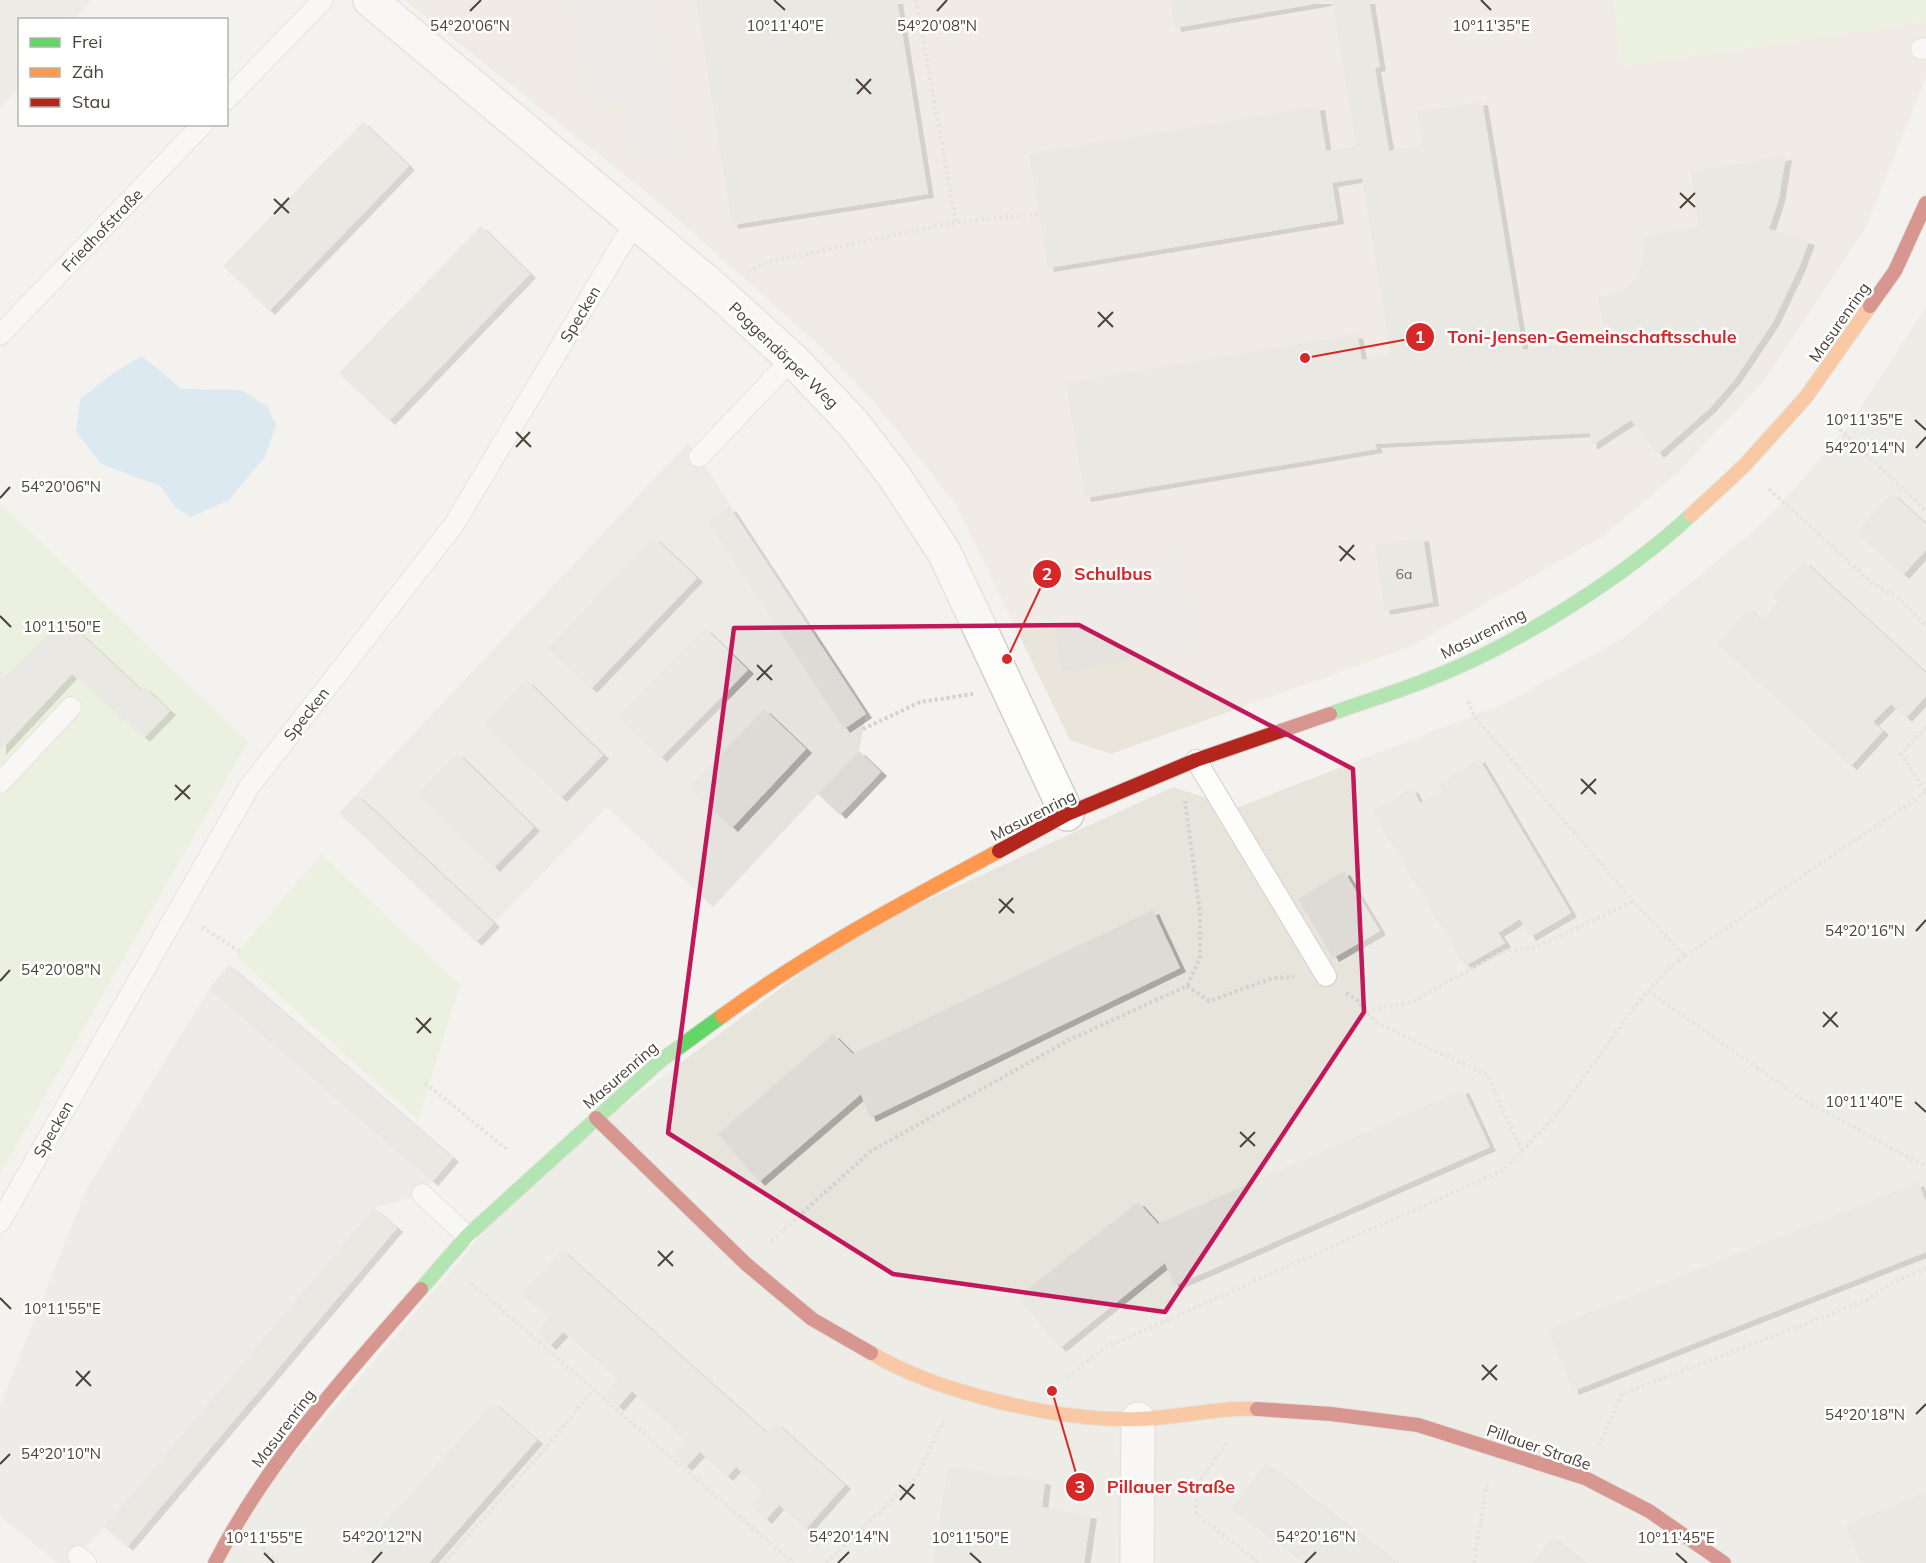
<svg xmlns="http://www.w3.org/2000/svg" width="1926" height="1563" viewBox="0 0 1926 1563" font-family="Mulish,sans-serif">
	<defs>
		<filter id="shadow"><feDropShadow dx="6" dy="4" stdDeviation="0" flood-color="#0004"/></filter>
	</defs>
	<rect width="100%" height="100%" fill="#f4f2ee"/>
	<g fill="#e7e4dc">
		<polygon points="0,0 92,0 75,19 20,20 19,86 0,109"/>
		<polygon points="1926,307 1926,1563 215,1563 235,1524 535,1172 853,934 1173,787 1236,808 1506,703 1626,636 1764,522 1848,427"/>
	</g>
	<polygon fill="#e6e2de" points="688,443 699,457 866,714 859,751 840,815 818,794 713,907 607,807 476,942 339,813"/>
	<polygon fill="#eae5da" points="404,0 1614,0 1621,66 1926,22 1926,77 1866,227 1766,378 1680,471 1605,535 1412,646 1111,754 1070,740 956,505 876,404 810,337 651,196"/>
	<g fill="#e1eecf">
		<polygon points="1614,0 1926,0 1926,22 1621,66"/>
		<polygon points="0,503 248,742 0,1174"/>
		<polygon points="321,854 460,985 418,1120 235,956"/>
	</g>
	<g fill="#e6e3df">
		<polygon points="569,0 653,0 683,154 633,164 620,100 590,106"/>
		<polygon points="1183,554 1200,647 1062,672 1046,579"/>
		<polygon points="209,989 432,1182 422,1194 374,1208 104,1527 72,1563 57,1563 0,1516 0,1406 86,1190"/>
	</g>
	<polygon fill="#c0ddf1" points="142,356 182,389 241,390 267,406 276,425 265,457 229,500 191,517 175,507 160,486 101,464 76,432 80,399 112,374"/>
	<g fill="#dedbd6" filter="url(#shadow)">
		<polygon points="696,0 897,0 928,194 732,225"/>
		<polygon points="1170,0 1369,0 1380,67 1375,68 1389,151 1423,145 1417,112 1482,101 1523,350 1605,336 1598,296 1613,294 1626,288 1636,277 1642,265 1644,250 1641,236 1699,227 1691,171 1786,156 1779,198 1769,229 1809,241 1799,268 1773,322 1735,379 1710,408 1658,454 1631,420 1591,446 1590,433 1375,444 1377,449 1085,498 1066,383 1357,334 1362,360 1391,355 1362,178 1332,183 1338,220 1048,268 1029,154 1319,106 1326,151 1356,146 1332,1 1175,28"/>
		<polygon points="363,122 409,166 269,311 223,266"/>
		<polygon points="481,226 530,274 389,421 339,373"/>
		<polygon points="1892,493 1926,524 1926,550 1903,575 1856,532"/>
		<polygon points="730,507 866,714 844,729 708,522"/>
		<polygon points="654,537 697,578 591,689 548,648"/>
		<polygon points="1423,537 1433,602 1384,611 1375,545"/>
		<polygon points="1804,561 1926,673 1926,696 1906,718 1891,704 1873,722 1883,731 1851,766 1717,644 1749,609 1762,620 1779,602 1772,596"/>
		<polygon points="64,618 141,690 144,687 170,711 144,738 72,674 0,751 0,670 6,676"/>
		<polygon points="705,628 748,670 661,758 618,717"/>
		<polygon points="526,680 603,755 561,798 484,724"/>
		<polygon points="764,709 806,749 732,828 689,788"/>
		<polygon points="859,751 881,772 840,815 818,794"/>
		<polygon points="457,753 534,827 494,868 417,794"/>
		<polygon points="1479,758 1571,913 1530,937 1520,919 1498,933 1505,943 1465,966 1372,811 1412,788 1420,803 1443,790 1439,784"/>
		<polygon points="357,795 494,923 476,942 339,813"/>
		<polygon points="1344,871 1380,931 1333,958 1298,899"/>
		<polygon points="1153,910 1180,968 870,1118 861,1094 759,1182 718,1134 833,1034 853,1054"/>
		<polygon points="229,965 453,1158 432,1182 209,989"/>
		<polygon points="1463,1089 1490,1147 1174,1286 1165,1263 1060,1348 1018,1297 1138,1202 1158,1224"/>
		<polygon points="1918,1182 1926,1202 1926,1252 1573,1391 1548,1329"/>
		<polygon points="374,1208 397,1228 127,1547 104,1527"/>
		<polygon points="562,1250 767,1433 776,1423 845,1485 806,1529 779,1505 766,1520 751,1506 763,1492 736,1467 727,1477 700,1452 686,1467 672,1454 685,1440 632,1391 618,1407 604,1394 618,1379 563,1332 550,1346 536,1333 549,1318 521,1294"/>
		<polygon points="493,1402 537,1440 429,1563 379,1563 362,1548"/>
		<polygon points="1266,1463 1398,1563 1304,1563 1231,1509"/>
		<polygon points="948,1467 1045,1481 1042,1507 1091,1515 1084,1563 933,1563"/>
		<polygon points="1926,1492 1926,1563 1861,1563 1846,1525"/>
		<polygon points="1552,1537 1586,1563 1533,1563"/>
	</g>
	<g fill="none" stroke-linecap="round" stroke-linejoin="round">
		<defs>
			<g id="lane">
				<polyline points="1921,49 1926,48"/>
				<polyline points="226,100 323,0"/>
				<polyline points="0,335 203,124"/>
				<polyline points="699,457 792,359"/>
				<polyline points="1196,760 1326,976"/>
				<polyline points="0,783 71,707"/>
				<polyline points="422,1194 467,1236"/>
				<polyline points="0,1222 249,787 453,526 635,222"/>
				<polyline points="78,1556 86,1563"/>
			</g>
			<g id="street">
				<polyline points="370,0 715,289 792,359 853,423 894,476 944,552 1067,814"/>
				<polyline points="1137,1563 1138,1419"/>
			</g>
			<g id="fast">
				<path d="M1330,714c33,-12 67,-22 99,-35 86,-33 194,-101 262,-164"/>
				<polyline points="421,1289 467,1236 660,1061 722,1016"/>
			</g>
			<g id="slow">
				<polyline points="1691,515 1744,466 1806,397 1870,306"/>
				<path d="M722,1016c87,-64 182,-114 277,-165"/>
				<path d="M871,1353c67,40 190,69 268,66 39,-1 78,-12 118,-10"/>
			</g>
			<g id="jam">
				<polyline points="1870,306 1895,271 1926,203"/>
				<polyline points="999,851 1067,814 1196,760 1330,714"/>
				<polyline points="596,1118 746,1264 812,1319 871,1353"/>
				<polyline points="1257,1409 1331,1414 1418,1425 1585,1478 1649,1511 1724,1563"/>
				<path d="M215,1563c53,-103 130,-187 206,-274"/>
			</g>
		</defs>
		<use href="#lane" stroke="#d2d0cb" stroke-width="22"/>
		<use href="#street" stroke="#d2d0cb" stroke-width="36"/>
		<use href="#fast" stroke="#d3cfc5" stroke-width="16"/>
		<use href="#slow" stroke="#d3cfc5" stroke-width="16"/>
		<use href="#jam" stroke="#d3cfc5" stroke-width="16"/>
		<g stroke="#d3d2cc" stroke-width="4" stroke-dasharray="3 3" stroke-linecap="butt">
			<polyline points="916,0 956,222"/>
			<polyline points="748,272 768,262 956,222 1039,214"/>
			<polyline points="1831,421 1926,511"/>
			<polyline points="1769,489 1872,583 1898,597 1926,626"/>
			<polyline points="1926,727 1901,754 1926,792"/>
			<polyline points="863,729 920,702 973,694"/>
			<polyline points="202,927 239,951"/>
			<polyline points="1685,956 1926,792"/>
			<polyline points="1187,986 1209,1001 1273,978 1294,977"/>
			<polyline points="1648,991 1802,1099 1926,1167"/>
			<polyline points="1346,993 1357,1000 1377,1023 1487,1075 1523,1153"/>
			<polyline points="1366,1011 1411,1002 1507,950 1535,948 1633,901"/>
			<polyline points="425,1083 509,1151"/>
			<polyline points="771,1241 871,1151 1069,1040 1187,986 1200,958 1200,912 1185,801"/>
			<polyline points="471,1283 793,1563"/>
			<polyline points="1068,1377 1100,1350 1504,1170 1559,1112 1636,1005 1665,972 1685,956 1633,901 1474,716 1467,698"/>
			<polyline points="1227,1443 1197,1484 1196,1514 1260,1563"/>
			<polyline points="1599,1446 1622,1394 1865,1301 1895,1281 1926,1269"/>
			<polyline points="263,1548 280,1563"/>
			<polyline points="444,1563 545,1449 592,1391"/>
			<polyline points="826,1563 917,1476 944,1420"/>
			<polyline points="1474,1563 1487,1484"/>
		</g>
		<use href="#lane" stroke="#fdfdfc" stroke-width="20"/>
		<use href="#street" stroke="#fdfdfc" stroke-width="33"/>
		<use href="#fast" stroke="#63d668" stroke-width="14"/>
		<use href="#slow" stroke="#ff974d" stroke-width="14"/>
		<use href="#jam" stroke="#b3261e" stroke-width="14"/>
	</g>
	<path d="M0 0H1926V1563H0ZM1079,625l274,144 11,243 -199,300 -272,-38 -225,-141 66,-505z" fill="#f4f2ee" fill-opacity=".55" fill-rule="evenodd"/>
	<path fill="none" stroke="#c2185b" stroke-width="4.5" stroke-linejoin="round" d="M1079,625l274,144 11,243 -199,300 -272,-38 -225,-141 66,-505z"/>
	<path fill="none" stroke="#4b4439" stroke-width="2" d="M774,0l11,10M1481,0l10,10M470,11l11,-11M937,11l10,-11M856,79l15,15M857,94l14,-15M1680,193l15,14M274,199l15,14M1680,208l15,-15M274,214l15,-16M1098,312l15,15M1098,327l15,-15M1915,420l11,10M516,432l15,15M516,447l14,-15M1916,448l10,-11M0,498l10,-11M1339,546l16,14M1340,561l14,-16M0,616l11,11M757,665l15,15M757,680l15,-15M1581,779l15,15M175,785l15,14M1581,794l15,-15M175,800l15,-15M999,899l15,14M999,913l14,-15M1916,931l10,-11M0,981l10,-11M1823,1012l15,15M416,1018l15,15M1823,1027l14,-15M417,1033l14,-15M1915,1102l11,10M1240,1132l15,14M1240,1147l15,-15M658,1251l15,15M658,1266l15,-15M0,1298l11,11M1482,1365l15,15M76,1371l15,15M1482,1380l15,-15M76,1386l14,-15M1916,1414l10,-10M0,1464l10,-10M899,1485l16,14M900,1500l14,-16M264,1553l10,10M970,1553l11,10M1676,1553l11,10M372,1563l10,-11M838,1563l11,-11M1305,1563l11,-11"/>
	<g text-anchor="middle" stroke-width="5" stroke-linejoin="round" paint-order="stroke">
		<g font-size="14" fill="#706a61">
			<text x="1404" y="579">6a</text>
		</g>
		<g font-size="16" fill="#4b4439" stroke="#fff">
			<text transform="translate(102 230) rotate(-46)" y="6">Friedhofstraße</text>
			<text transform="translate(580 314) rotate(-59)" y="6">Specken</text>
			<text transform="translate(1839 322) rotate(-55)" y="6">Masurenring</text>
			<text transform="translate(784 355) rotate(44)" y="6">Poggendörper Weg</text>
			<text transform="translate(1483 633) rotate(-27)" y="6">Masurenring</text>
			<text transform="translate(306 714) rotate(-52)" y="6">Specken</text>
			<text transform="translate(1033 815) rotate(-27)" y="6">Masurenring</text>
			<text transform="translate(620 1075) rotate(-41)" y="6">Masurenring</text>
			<text transform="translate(53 1129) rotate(-60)" y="6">Specken</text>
			<text transform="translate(283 1428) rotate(-53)" y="6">Masurenring</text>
			<text transform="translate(1539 1447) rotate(19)" y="6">Pillauer Straße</text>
		</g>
	</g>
	<g font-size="15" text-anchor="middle" fill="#4b4439" stroke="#fff" stroke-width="5" stroke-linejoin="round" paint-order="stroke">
		<text x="785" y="31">10°11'40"E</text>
		<text x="1491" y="31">10°11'35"E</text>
		<text x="470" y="31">54°20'06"N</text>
		<text x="937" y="31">54°20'08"N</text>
		<text x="1864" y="425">10°11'35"E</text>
		<text x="1865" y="453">54°20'14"N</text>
		<text x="61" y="492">54°20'06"N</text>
		<text x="62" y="632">10°11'50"E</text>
		<text x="1865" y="936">54°20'16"N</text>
		<text x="61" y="975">54°20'08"N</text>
		<text x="1864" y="1107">10°11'40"E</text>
		<text x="62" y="1314">10°11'55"E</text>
		<text x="1865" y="1420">54°20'18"N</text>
		<text x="61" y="1459">54°20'10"N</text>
		<text x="382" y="1542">54°20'12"N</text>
		<text x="849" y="1542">54°20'14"N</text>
		<text x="1316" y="1542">54°20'16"N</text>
		<text x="264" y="1543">10°11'55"E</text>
		<text x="970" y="1543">10°11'50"E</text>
		<text x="1676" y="1543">10°11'45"E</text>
	</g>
	<path fill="none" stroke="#d62828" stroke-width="2" d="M1305 358L1420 337M1007 659L1047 574M1052 1391L1080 1487"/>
	<g fill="#d62828" stroke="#fff" stroke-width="2">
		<circle cx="1305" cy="358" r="6"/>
		<circle cx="1007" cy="659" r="6"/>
		<circle cx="1052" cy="1391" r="6"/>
		<circle cx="1420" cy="337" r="15"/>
		<circle cx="1047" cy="574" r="15"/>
		<circle cx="1080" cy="1487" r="15"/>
	</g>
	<g font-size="18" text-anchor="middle" font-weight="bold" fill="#fff">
		<text x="1420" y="343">1</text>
		<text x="1047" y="580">2</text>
		<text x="1080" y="1493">3</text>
	</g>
	<g font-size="18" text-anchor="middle" font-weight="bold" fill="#d62828" stroke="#fff" stroke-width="5" stroke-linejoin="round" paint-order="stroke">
		<text x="1592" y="343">Toni-Jensen-Gemeinschaftsschule</text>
		<text x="1113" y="580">Schulbus</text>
		<text x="1171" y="1493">Pillauer Straße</text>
	</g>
	<rect x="18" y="18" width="210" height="108" fill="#ffffff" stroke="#b7b4b0" stroke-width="1.5"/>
	<rect x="30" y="38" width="30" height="9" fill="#63d668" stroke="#b7b4b0" stroke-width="1.5"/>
	<text x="72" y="48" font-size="18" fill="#4b4439">Frei</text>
	<rect x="30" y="68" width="30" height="9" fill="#ff974d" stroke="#b7b4b0" stroke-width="1.5"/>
	<text x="72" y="78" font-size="18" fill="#4b4439">Zäh</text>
	<rect x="30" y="98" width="30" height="9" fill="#b3261e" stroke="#b7b4b0" stroke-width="1.5"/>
	<text x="72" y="108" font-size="18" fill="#4b4439">Stau</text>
</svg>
